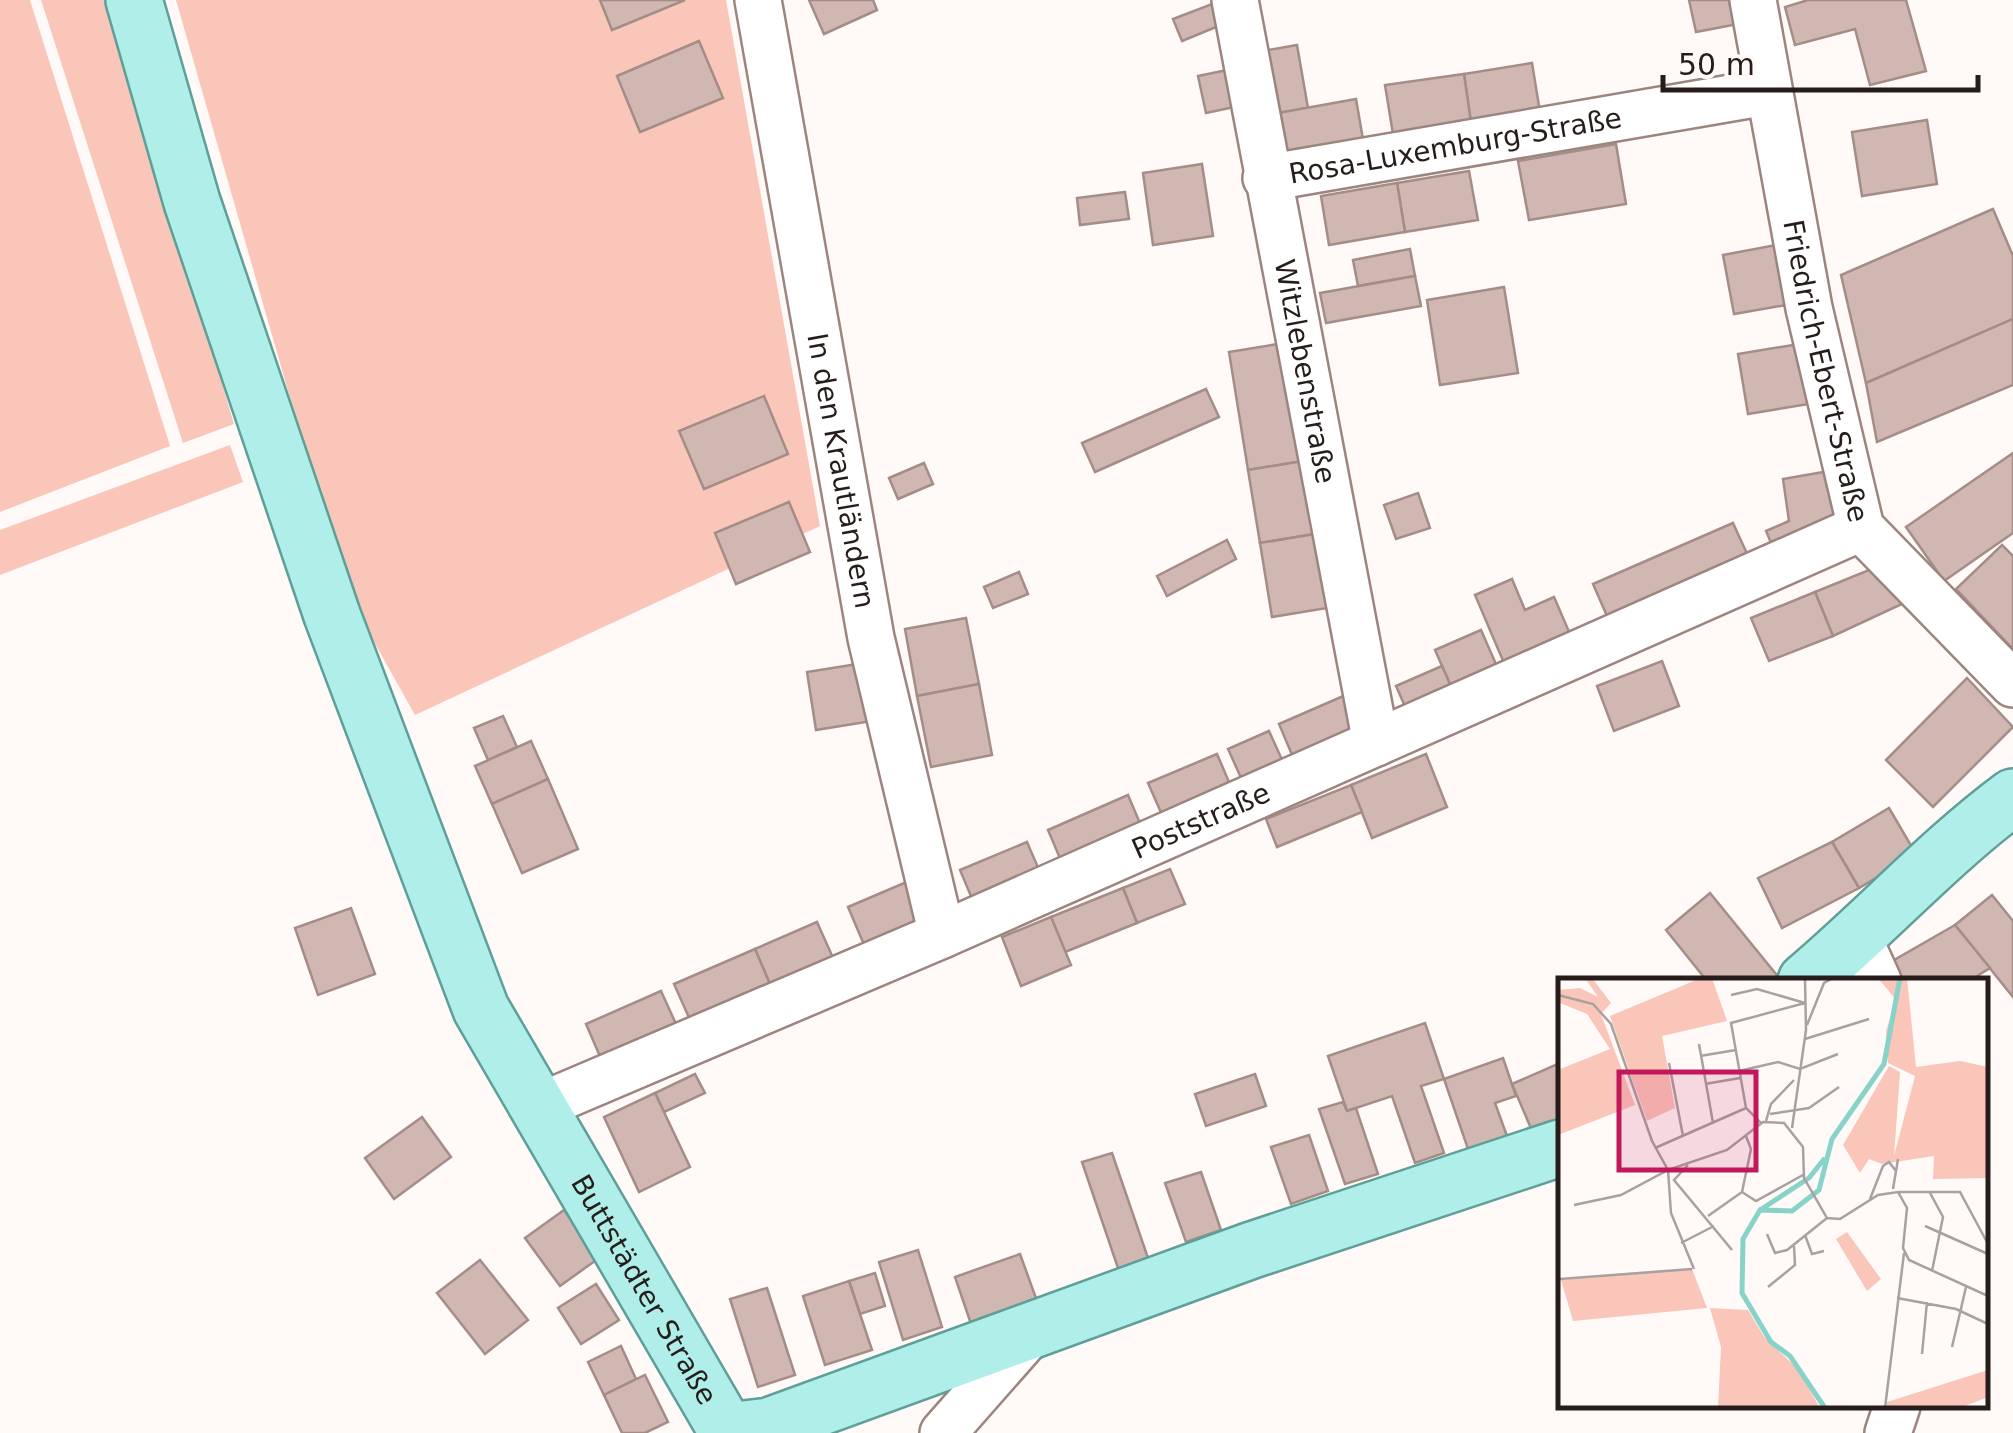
<svg xmlns="http://www.w3.org/2000/svg" width="2013" height="1433" viewBox="0 0 2013 1433" font-family="'DejaVu Sans',sans-serif">
	<rect width="100%" height="100%" fill="#fff9f8"/>
	<g fill="#f9c6b9">
		<polygon points="0,0 30,0 170,446 0,512"/>
		<polygon points="41,0 108,0 234,424 183,443"/>
		<polygon points="176,0 726,0 820,526 415,715 355,608 327,527"/>
		<polygon points="230,445 243,482 0,575 0,530"/>
	</g>
	<g fill="#d1b7b1" stroke="#a58d87" stroke-width="2.5">
		<polygon points="600,0 685,0 612,30"/>
		<polygon points="809,0 873,0 877,10 824,34"/>
		<polygon points="1689,0 1734,0 1738,24 1696,32"/>
		<polygon points="1808,0 1906,0 1926,71 1870,85 1855,29 1795,45 1785,7"/>
		<polygon points="1212,4 1221,25 1182,41 1173,19"/>
		<polygon points="699,41 723,98 640,132 617,76"/>
		<polygon points="1297,45 1308,108 1278,113 1268,50"/>
		<polygon points="1532,63 1540,112 1471,123 1464,74"/>
		<polygon points="1232,69 1239,106 1206,113 1198,76"/>
		<polygon points="1464,74 1471,123 1393,134 1385,85"/>
		<polygon points="1356,99 1364,145 1286,158 1278,113"/>
		<polygon points="1927,120 1937,184 1862,196 1852,132"/>
		<polygon points="1616,144 1626,204 1529,220 1518,161"/>
		<polygon points="1202,164 1213,236 1153,245 1143,173"/>
		<polygon points="1469,171 1478,220 1405,232 1397,183"/>
		<polygon points="1397,183 1405,232 1329,245 1321,196"/>
		<polygon points="1125,192 1129,219 1080,225 1077,198"/>
		<polygon points="1993,209 2013,256 2013,319 1866,383 1841,275"/>
		<polygon points="1781,244 1792,304 1734,314 1723,255"/>
		<polygon points="1410,249 1415,276 1358,286 1353,260"/>
		<polygon points="1415,276 1421,306 1326,323 1320,293"/>
		<polygon points="1504,287 1518,373 1440,385 1427,300"/>
		<polygon points="2013,319 2013,385 1877,442 1866,383"/>
		<polygon points="1284,343 1303,461 1248,470 1229,352"/>
		<polygon points="1805,343 1815,403 1748,414 1738,354"/>
		<polygon points="1206,389 1219,417 1095,472 1082,443"/>
		<polygon points="764,396 788,454 704,489 679,431"/>
		<polygon points="2013,453 2013,533 1944,581 1906,527"/>
		<polygon points="1303,461 1315,534 1260,543 1248,470"/>
		<polygon points="924,463 933,484 898,499 889,478"/>
		<polygon points="1829,471 1840,533 1777,557 1766,531 1789,521 1783,479"/>
		<polygon points="1418,493 1430,528 1396,539 1384,505"/>
		<polygon points="789,502 810,552 736,584 715,533"/>
		<polygon points="1733,523 1755,571 1614,632 1593,584"/>
		<polygon points="1315,534 1327,608 1272,617 1260,543"/>
		<polygon points="1227,540 1236,559 1167,596 1157,576"/>
		<polygon points="2002,545 2013,556 2013,649 1956,589"/>
		<polygon points="1874,568 1904,603 1833,636 1815,592"/>
		<polygon points="1019,572 1028,594 993,608 984,587"/>
		<polygon points="1512,579 1525,610 1554,597 1576,648 1510,677 1475,595"/>
		<polygon points="1815,592 1833,636 1769,661 1751,618"/>
		<polygon points="966,618 979,684 917,696 905,629"/>
		<polygon points="1481,630 1503,680 1457,700 1435,650"/>
		<polygon points="1662,661 1679,706 1614,731 1597,686"/>
		<polygon points="864,663 872,721 816,730 807,672"/>
		<polygon points="1442,666 1457,700 1411,720 1396,686"/>
		<polygon points="1967,678 2013,727 1933,807 1886,760"/>
		<polygon points="979,684 992,755 931,767 917,696"/>
		<polygon points="1348,694 1367,739 1298,769 1279,724"/>
		<polygon points="503,716 517,747 488,760 474,728"/>
		<polygon points="1269,731 1288,773 1247,791 1228,749"/>
		<polygon points="531,741 548,779 492,804 475,766"/>
		<polygon points="1217,754 1235,796 1167,826 1148,783"/>
		<polygon points="1426,754 1447,807 1372,838 1351,785"/>
		<polygon points="548,779 578,849 522,873 492,804"/>
		<polygon points="1351,785 1362,812 1277,847 1266,819"/>
		<polygon points="1128,795 1145,835 1065,870 1048,830"/>
		<polygon points="1889,808 1916,854 1859,888 1832,842"/>
		<polygon points="1027,842 1043,879 976,908 960,870"/>
		<polygon points="1832,842 1859,888 1782,928 1758,878"/>
		<polygon points="1170,869 1185,904 1137,923 1123,888"/>
		<polygon points="916,878 936,924 868,954 848,907"/>
		<polygon points="1123,888 1137,923 1065,952 1051,917"/>
		<polygon points="1710,893 1780,979 1707,981 1666,930"/>
		<polygon points="1992,895 2013,921 2013,997 1955,925"/>
		<polygon points="351,908 375,974 318,995 295,928"/>
		<polygon points="1051,917 1071,965 1021,986 1002,937"/>
		<polygon points="817,922 838,969 775,996 755,949"/>
		<polygon points="1955,925 1990,968 1969,981 1900,981 1889,963"/>
		<polygon points="755,949 775,996 695,1031 674,984"/>
		<polygon points="661,991 681,1035 605,1068 586,1024"/>
		<polygon points="1425,1023 1444,1079 1421,1086 1444,1153 1415,1163 1392,1096 1347,1111 1328,1056"/>
		<polygon points="1503,1058 1516,1096 1495,1103 1507,1136 1468,1149 1444,1079"/>
		<polygon points="1560,1063 1560,1121 1533,1133 1512,1084"/>
		<polygon points="695,1074 705,1093 664,1112 655,1093"/>
		<polygon points="1255,1074 1266,1106 1206,1126 1195,1094"/>
		<polygon points="655,1093 690,1167 639,1192 604,1117"/>
		<polygon points="1343,1102 1347,1111 1356,1108 1378,1174 1345,1184 1319,1109"/>
		<polygon points="422,1117 451,1157 394,1199 365,1158"/>
		<polygon points="1309,1135 1328,1191 1291,1204 1271,1147"/>
		<polygon points="1112,1153 1149,1261 1119,1271 1082,1162"/>
		<polygon points="1201,1172 1221,1230 1186,1242 1165,1183"/>
		<polygon points="564,1210 599,1258 560,1286 525,1238"/>
		<polygon points="918,1250 942,1327 903,1340 879,1262"/>
		<polygon points="1020,1254 1037,1301 971,1324 955,1277"/>
		<polygon points="480,1260 528,1320 485,1354 437,1293"/>
		<polygon points="875,1273 885,1306 860,1314 849,1281"/>
		<polygon points="849,1281 872,1350 825,1365 803,1296"/>
		<polygon points="596,1284 619,1320 581,1344 558,1308"/>
		<polygon points="767,1288 795,1375 758,1387 730,1299"/>
		<polygon points="621,1346 636,1379 604,1395 588,1362"/>
		<polygon points="645,1375 668,1422 645,1433 622,1433 604,1395"/>
	</g>
	<g fill="none" stroke-linecap="round" stroke-linejoin="round">
		<defs>
			<g id="minor">
				<path id="s1" d="M758,0l113,638 71,297"/>
				<path id="s2" d="M1235,0l141,743"/>
				<path id="s3" d="M1753,0l56,308 52,220 152,156"/>
				<path id="s4" d="M1266,178l500,-86"/>
				<polyline points="1858,937 1878,981"/>
				<path id="s5" d="M538,1107l404,-172 919,-407"/>
				<polyline points="943,1433 1031,1333"/>
				<polyline points="1888,1433 1897,1406"/>
			</g>
			<g id="major">
				<path id="s6" d="M134,0l58,202 140,413 149,394 246,422 42,-5 483,-176 308,-102"/>
				<path d="M1806,981c71,-60 133,-129 207,-184"/>
			</g>
		</defs>
		<use href="#minor" stroke="#9d857f" stroke-width="50"/>
		<use href="#major" stroke="#5e9f97" stroke-width="60"/>
		<use href="#minor" stroke="#fff" stroke-width="45"/>
		<use href="#major" stroke="#b0efe9" stroke-width="55"/>
	</g>
	<g text-anchor="middle" stroke-width="10" stroke-linejoin="round" paint-order="stroke">
		<g font-size="28" fill="#261d1a" stroke="#fff9f8">
			<text dy="10" stroke="none"><textPath href="#s4" startOffset="192">Rosa-Luxemburg-Straße</textPath></text>
			<text dy="10" stroke="none"><textPath href="#s3" startOffset="378">Friedrich-Ebert-Straße</textPath></text>
			<text dy="10" stroke="none"><textPath href="#s2" startOffset="378">Witzlebenstraße</textPath></text>
			<text dy="10" stroke="none"><textPath href="#s1" startOffset="478">In den Krautländern</textPath></text>
			<text dy="10" stroke="none"><textPath href="#s5" startOffset="722">Poststraße</textPath></text>
			<text dy="10" stroke="none"><textPath href="#s6" startOffset="1392">Buttstädter Straße</textPath></text>
		</g>
	</g>
	<g transform="translate(1558 978)">
		<rect width="430" height="430" fill="#fff9f8"/>
		<path d="M27,0h7l19,25 -10,11 34,91 -77,30v-65l52,-21 -23,-35 -29,-12v-12l22,-2 18,9zM143,0h11l15,43 -65,15 13,72 -28,13 -37,-105zM320,0h29l9,89 44,-6 28,6v111l-55,1 1,-23 -52,8 -13,-5 -9,14 -17,-28 46,-79 11,6 -6,84 21,-80 -27,-13 -2,-32 10,-31zM289,254l34,47 -14,12 -31,-52zM134,291l15,39 -134,13 -12,-41zM152,330l38,2 17,28 33,31 22,39h-102l3,-61zM430,392v27l-28,11h-73v-6z" fill="#f9c6b9"/>
		<path fill="none" stroke="#87d2c9" stroke-width="5" d="M202,232l49,-32 16,-20M267,430l-35,-52 -19,-14 -29,-49 1,-54 17,-29 32,1 27,-21 13,-51 52,-75 16,-86"/>
		<path fill="none" stroke="#a8a19f" stroke-width="2.5" d="M0,17l35,9 18,20 41,117 16,29 59,-20 36,-28 21,1 19,24 1,31 23,40 13,1 38,-24 20,-3 9,16 -4,40 6,12 79,36M173,17l26,-6 48,14M249,47l17,-42 9,-5M247,61l64,-20M141,66l14,79M142,78l36,-6M111,85l14,73M181,93l39,-9 22,7 38,-15M147,106l35,-6M212,136l39,-6 30,-21M208,143l5,-17 23,-24M203,145l-15,-15 -15,-85 74,-20M234,150l14,-98 -1,-52M97,170l91,-40M130,187l-14,15 58,70M335,211l5,-30M371,213l14,26 -11,54M184,214l14,9 47,-26M340,214h62l28,52M312,221l13,-33 6,-4 7,9M16,227l47,-10 47,-25 3,43 23,56M150,238l34,-24 9,-43 -5,-13M367,248l63,28M209,256l8,19 12,-3 40,-32M247,257l7,19 12,-3M123,265l33,-17M2,301l132,-10M210,309l27,-22 -1,-19M339,320l59,11 32,15M394,369l14,-60M364,376l5,-52M327,430l19,-155"/>
		<path fill="#c2185b" fill-opacity="0.15" stroke="#c2185b" stroke-width="5" d="M61,94h137v98h-137z"/>
		<rect width="430" height="430" fill="none" stroke="#261d1a" stroke-width="5"/>
	</g>
	<path d="M1663 75v15h315v-15" fill="none" stroke="#261d1a" stroke-width="5"/>
	<text x="1678" y="75" font-size="30" fill="#261d1a" stroke="#fff9f8" stroke-width="8" paint-order="stroke">50 m</text>
</svg>
